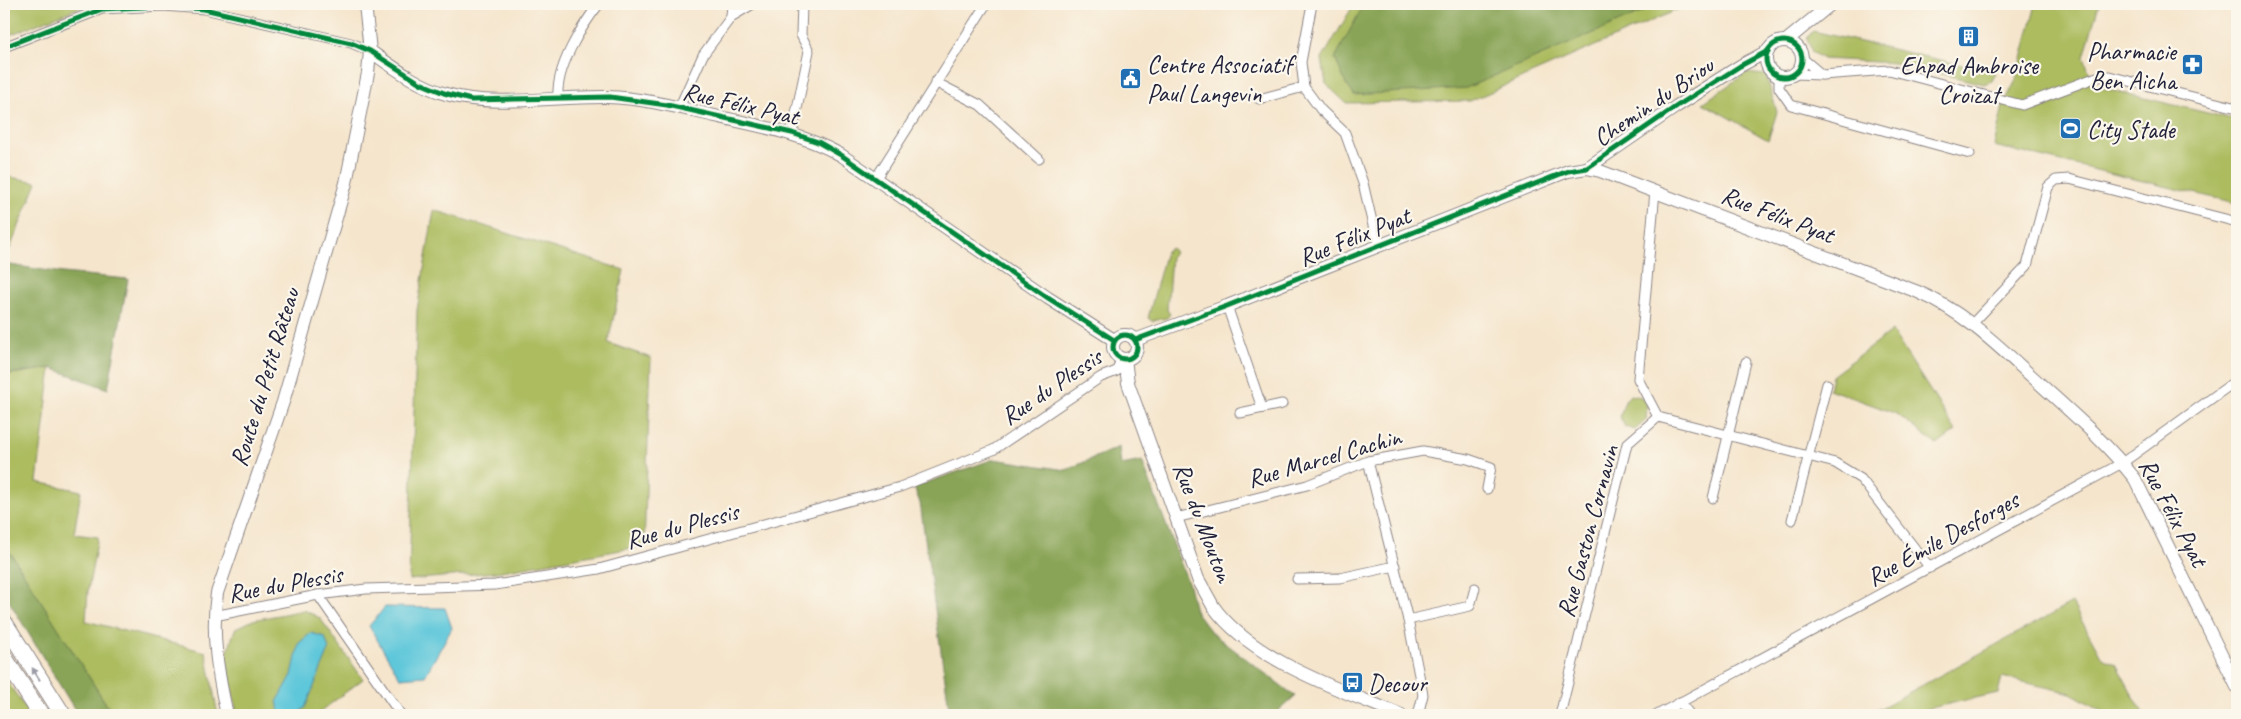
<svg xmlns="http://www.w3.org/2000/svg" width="2241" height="719" viewBox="0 0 2241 719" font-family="Caveat,sans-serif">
	<rect width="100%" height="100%" fill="#fbf7ec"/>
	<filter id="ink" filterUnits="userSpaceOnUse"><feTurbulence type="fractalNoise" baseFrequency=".02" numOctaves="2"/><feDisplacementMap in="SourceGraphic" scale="10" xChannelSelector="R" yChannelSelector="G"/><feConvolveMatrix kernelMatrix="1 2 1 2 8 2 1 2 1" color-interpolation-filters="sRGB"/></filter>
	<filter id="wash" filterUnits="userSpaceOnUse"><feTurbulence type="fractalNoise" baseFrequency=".0096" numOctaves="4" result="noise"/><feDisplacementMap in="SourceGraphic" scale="20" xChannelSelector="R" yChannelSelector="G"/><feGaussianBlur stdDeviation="1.12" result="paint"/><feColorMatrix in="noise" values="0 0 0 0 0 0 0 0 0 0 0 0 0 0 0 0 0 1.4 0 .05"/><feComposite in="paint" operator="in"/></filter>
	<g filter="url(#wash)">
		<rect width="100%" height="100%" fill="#f5e5cc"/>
		<g fill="#acbc5f" stroke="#676f4d">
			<polygon points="4,4 89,4 4,37"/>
			<polygon points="1354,4 1690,4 1470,101 1346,103 1326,84 1322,59"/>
			<polygon points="2036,4 2099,4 2084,57 2094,86 2237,120 2236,203 1994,146 2003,106 2017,78"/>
			<polygon points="1813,31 1988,71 1996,73 1992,81 1984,84 1894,63 1823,59 1812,52 1807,38"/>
			<polygon points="1746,73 1766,75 1777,112 1768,140 1703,103"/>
			<polygon points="4,176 37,182 4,263"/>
			<polygon points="434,210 624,270 608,343 651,358 644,546 496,572 409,580 417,310"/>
			<polygon points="1172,248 1175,253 1171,257 1167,310 1170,314 1167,318 1152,321 1148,318 1166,251"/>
			<polygon points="1892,331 1956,431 1937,445 1897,414 1829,389 1832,376"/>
			<polygon points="51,368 37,482 81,491 74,534 98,537 88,590 86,621 206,652 218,715 113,715 10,553 4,556 4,375"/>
			<polygon points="1630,395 1641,397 1647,405 1646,420 1635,430 1625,427 1620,417 1625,401"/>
			<polygon points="2072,603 2102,658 2116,664 2144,715 2109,715 2071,693 2002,677 1998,693 1926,709 1913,715 1868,715"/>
			<polygon points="304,610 320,618 363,679 316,715 237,715 226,657 235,629 253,620"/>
			<polygon points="4,677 30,715 4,715"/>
		</g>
		<g fill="#89a456" stroke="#566348">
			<polygon points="1364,4 1628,4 1645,11 1466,88 1354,95 1346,84 1335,58"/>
			<polygon points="4,264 63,273 128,279 108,389 51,368 4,375"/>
			<polygon points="1119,447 1121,465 1142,461 1189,585 1195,611 1212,633 1295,696 1274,715 950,715 920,503 914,487 994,459 1066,470"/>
			<polygon points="10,552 113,715 78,715 4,593 4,556"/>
		</g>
		<g fill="#5ec7da" stroke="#40748a">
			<polygon points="385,607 445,608 452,628 425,676 400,678 369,626"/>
			<polygon points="311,633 325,637 329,650 305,708 295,715 281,715 277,702 292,675 299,643"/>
		</g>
	</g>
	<g filter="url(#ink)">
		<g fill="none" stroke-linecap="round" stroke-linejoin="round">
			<defs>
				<g id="street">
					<polyline points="1312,4 1301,62 1304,87 1321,110 1345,133 1363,183 1375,234 1382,245"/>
					<polyline points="731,17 732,4"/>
					<polyline points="4,47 102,9 163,6 204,9 351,43 370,51"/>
					<polyline points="1802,58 1822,75"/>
					<polyline points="1794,74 1822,75 1889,70 2022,105 2097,77 2109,76 2237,108"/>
					<polyline points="1779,76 1779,88 1791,105 1970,154"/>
					<polyline points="935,82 980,105 1039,159"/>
					<path d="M558,97c-2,-30 23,-70 41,-93"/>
					<polyline points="1259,99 1304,87"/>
					<polyline points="679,108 703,55 731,17 753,4"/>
					<polyline points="792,133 809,51 801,35 802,4"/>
					<polyline points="876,178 986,4"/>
					<polyline points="1227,306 1262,408"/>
					<polyline points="1973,323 2027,266 2048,187 2056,180 2069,179 2237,222"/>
					<polyline points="1240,413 1282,404"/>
					<polyline points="1658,417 1835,463 1861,479 1930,568"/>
					<polyline points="1368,461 1408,620 1423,695 1418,715"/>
					<polyline points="1713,498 1746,362"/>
					<polyline points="1176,518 1307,485 1368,461 1423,451 1468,459 1491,467 1487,489"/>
					<polyline points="1792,520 1827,384"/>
					<polyline points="1297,579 1340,578 1395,566"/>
					<polyline points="318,595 401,715"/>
					<polyline points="214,616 318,595 366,589 495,585 599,569 900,487 993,450 1101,377 1117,371 1121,358"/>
					<polyline points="1408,620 1470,606 1475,588"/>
					<polyline points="1680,702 1690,715"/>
					<polyline points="1560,715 1627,444 1658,417 1638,379 1655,191"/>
					<polyline points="1657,715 2122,463 2237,380"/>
				</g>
				<g id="secondary">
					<polyline points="1786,41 1831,4"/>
					<circle cx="1784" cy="59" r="18"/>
					<path d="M370,51c23,16 48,35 76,43 50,14 109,2 161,3 37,1 73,11 108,19 44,10 86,17 126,39l207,143 66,42"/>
					<polyline points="1587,168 1677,106 1740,66 1768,51"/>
					<circle cx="1125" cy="347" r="12"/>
					<path d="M1135,340l92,-34 341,-135 19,-3 13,3 318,121c47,20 83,57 121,91 34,31 68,60 96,96l102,208"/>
					<path d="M1125,359l3,24 70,196c5,9 10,18 15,27 38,54 128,84 188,109"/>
					<path d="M227,715c-9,-41 -16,-80 -10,-122l66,-191 63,-219 22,-110 2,-22 -5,-47"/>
				</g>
				<g id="highway">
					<polyline points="4,622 63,715"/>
					<polyline points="4,657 41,715"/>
				</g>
			</defs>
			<use href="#street" stroke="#8c8484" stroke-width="11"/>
			<use href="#secondary" stroke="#8c8484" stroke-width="14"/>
			<use href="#highway" stroke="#8c8484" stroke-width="18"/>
			<use href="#street" stroke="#fff" stroke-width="9"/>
			<use href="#secondary" stroke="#fff" stroke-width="12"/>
			<use href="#highway" stroke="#fff" stroke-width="16"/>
			<defs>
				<g id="cycleway">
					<circle cx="1784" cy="59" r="18"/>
					<polyline points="4,47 102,9 163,6 204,9 351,43 370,51 420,83 444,93 471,100 610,97 667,105 792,133 818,142 841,155 1048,298 1114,340"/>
					<circle cx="1125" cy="347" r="12"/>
					<polyline points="1135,340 1227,306 1568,171 1587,168 1677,106 1740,66 1768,51"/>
				</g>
			</defs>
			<use href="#cycleway" stroke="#fbf7ec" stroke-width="8"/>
			<use href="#cycleway" stroke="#00873e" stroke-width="5"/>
		</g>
		<defs><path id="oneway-solid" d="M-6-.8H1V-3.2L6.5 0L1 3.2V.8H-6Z" transform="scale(1.25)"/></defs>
		<use fill="#9c9ca7" href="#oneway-solid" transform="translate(36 674) rotate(-122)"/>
	</g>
	<defs>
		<symbol id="building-square" viewBox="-11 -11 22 22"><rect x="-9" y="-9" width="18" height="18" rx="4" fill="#1f6fb2" stroke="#fbf7ec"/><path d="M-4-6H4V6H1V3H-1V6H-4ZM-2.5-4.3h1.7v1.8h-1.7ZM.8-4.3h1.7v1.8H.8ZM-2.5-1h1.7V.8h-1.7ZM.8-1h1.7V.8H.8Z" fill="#fff"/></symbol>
		<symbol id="pharmacy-square" viewBox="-11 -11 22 22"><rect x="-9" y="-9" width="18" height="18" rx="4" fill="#1f6fb2" stroke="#fbf7ec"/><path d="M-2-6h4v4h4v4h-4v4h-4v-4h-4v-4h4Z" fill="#fff"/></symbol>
		<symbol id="civic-square" viewBox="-11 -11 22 22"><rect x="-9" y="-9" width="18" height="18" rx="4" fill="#1f6fb2" stroke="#fbf7ec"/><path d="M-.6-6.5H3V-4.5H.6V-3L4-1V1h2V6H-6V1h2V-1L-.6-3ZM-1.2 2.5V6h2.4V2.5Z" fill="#fff"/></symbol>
		<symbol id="stadium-square" viewBox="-11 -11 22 22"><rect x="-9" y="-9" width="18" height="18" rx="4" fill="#1f6fb2" stroke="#fbf7ec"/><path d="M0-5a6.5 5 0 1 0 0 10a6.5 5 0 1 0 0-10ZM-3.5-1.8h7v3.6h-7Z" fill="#fff"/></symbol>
		<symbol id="bus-square" viewBox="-11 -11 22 22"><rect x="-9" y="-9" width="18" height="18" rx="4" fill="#1f6fb2" stroke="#fbf7ec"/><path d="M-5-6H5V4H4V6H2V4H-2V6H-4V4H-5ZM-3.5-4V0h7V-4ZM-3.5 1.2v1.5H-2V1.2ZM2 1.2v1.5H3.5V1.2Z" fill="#fff"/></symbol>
	</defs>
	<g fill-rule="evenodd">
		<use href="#building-square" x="1956" y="24" width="25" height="25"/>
		<use href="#pharmacy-square" x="2180" y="52" width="25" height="25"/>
		<use href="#civic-square" x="1118" y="66" width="25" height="25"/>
		<use href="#stadium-square" x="2058" y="116" width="25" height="25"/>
		<use href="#bus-square" x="1340" y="670" width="25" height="25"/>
	</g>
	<g text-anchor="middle" stroke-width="4.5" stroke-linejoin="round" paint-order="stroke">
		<g font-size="25" fill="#22223b" stroke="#fbf7ec" text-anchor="start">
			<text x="2176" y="60" text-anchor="end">Pharmacie<tspan x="2176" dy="29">Ben Aicha</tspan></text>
			<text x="1147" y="73">Centre Associatif<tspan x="1147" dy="29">Paul Langevin</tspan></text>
			<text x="1969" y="74" text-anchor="middle">Ehpad Ambroise<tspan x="1969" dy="29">Croizat</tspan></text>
			<text x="2087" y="138">City Stade</text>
			<text x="1368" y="692">Decour</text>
		</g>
		<g font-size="25" fill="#22223b" stroke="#fbf7ec">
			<text transform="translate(1653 101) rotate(-34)" y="9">Chemin du Briou</text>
			<text transform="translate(741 103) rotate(13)" y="9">Rue Félix Pyat</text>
			<text transform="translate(1778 214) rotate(21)" y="9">Rue Félix Pyat</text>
			<text transform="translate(1354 236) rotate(-22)" y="9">Rue Félix Pyat</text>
			<text transform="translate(264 377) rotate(-73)" y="9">Route du Petit Râteau</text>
			<text transform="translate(1051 386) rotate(-34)" y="9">Rue du Plessis</text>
			<text transform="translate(1324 457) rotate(-16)" y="9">Rue Marcel Cachin</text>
			<text transform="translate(2174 512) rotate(62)" y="9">Rue Félix Pyat</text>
			<text transform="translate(1204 522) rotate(69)" y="9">Rue du Mouton</text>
			<text transform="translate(682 525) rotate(-15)" y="9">Rue du Plessis</text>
			<text transform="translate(1587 531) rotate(-75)" y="9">Rue Gaston Cornavin</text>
			<text transform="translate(1942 538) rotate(-29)" y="9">Rue Émile Desforges</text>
			<text transform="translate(285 583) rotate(-10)" y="9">Rue du Plessis</text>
		</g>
	</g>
	<rect width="2241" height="719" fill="none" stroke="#fbf7ec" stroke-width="20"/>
</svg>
